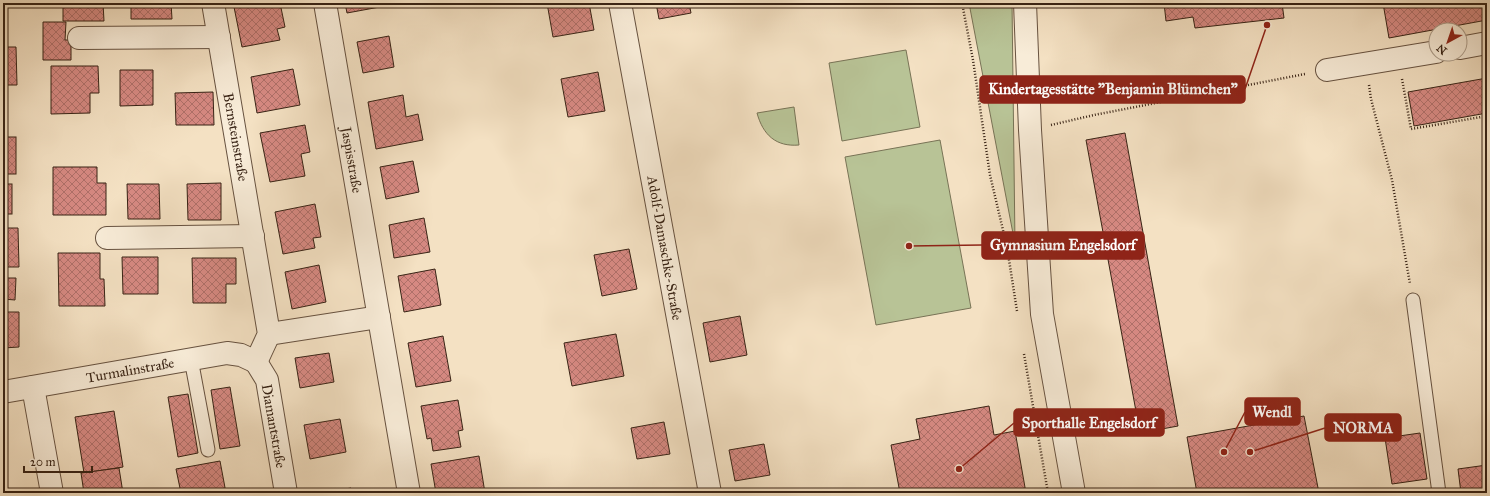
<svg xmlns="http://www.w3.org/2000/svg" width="1490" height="496" viewBox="0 0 1490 496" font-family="'IM FELL Great Primer',serif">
	<defs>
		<pattern id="building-cross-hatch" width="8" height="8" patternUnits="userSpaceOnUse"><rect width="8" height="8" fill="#d68982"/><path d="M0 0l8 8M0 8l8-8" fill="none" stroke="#af7069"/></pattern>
	</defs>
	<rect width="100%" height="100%" fill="#f4e1c3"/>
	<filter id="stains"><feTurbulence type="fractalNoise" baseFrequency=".005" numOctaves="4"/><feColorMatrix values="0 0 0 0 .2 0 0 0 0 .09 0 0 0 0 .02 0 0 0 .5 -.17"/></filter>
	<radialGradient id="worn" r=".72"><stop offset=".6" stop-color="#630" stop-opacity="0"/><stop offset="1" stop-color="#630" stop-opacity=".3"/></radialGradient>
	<g fill="#b8c396" stroke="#787356">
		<polygon points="969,3 1012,3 1015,244"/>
		<polygon points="906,50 920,127 842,141 829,63"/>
		<path d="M794,107l5,38c-23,2 -36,-10 -42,-32z"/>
		<polygon points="940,140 971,308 876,325 845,157"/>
	</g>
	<g fill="url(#building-cross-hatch)" stroke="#382315">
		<polygon points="63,3 103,3 104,21 63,21"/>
		<polygon points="131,3 171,3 172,19 131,19"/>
		<polygon points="241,3 280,3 285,27 277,29 280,40 242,47 234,7 241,6"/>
		<polygon points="345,3 395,3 396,4 347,13"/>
		<polygon points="547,3 589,3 594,30 553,37"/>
		<polygon points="656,3 689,3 691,13 659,19"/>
		<polygon points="1164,3 1282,3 1284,18 1195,28 1193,17 1166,21"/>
		<polygon points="1383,3 1487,3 1487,20 1389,38"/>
		<polygon points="43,22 66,22 65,40 71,40 71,60 43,60"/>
		<polygon points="389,36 394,67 363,73 357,42"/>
		<polygon points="3,47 16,47 17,85 3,85"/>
		<polygon points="51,66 98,66 99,93 90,93 90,113 51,114"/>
		<polygon points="293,69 300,105 257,113 251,77"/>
		<polygon points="120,70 153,70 153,105 120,106"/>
		<polygon points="598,72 605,111 568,117 561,79"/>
		<polygon points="1487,78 1487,113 1414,126 1408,92"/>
		<polygon points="213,92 214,125 176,125 175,93"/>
		<polygon points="403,95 406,117 418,114 423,140 376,149 368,102"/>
		<polygon points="305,125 310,152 301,154 305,176 270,182 260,133"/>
		<polygon points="1125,133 1178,426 1140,433 1086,140"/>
		<rect x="3" y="137" width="13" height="37"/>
		<polygon points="413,161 419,192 386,199 380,167"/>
		<polygon points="53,167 97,167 97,183 106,183 106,215 53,215"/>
		<polygon points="221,183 221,220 188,220 187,184"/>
		<rect x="3" y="184" width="9" height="30"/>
		<polygon points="127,184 159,184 160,219 128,219"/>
		<polygon points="315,204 321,237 313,238 315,248 283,254 275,212"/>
		<polygon points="424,218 430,252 394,258 389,225"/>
		<polygon points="3,228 18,228 19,267 3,267"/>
		<polygon points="629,249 637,289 602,296 594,255"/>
		<polygon points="58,253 100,253 100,279 104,279 105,306 59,306"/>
		<polygon points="122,257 158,257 158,294 123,294"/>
		<polygon points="192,258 236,258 236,284 226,284 226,303 193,303"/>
		<polygon points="319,265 326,302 292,309 285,272"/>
		<polygon points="435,269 441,305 404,312 398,276"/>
		<polygon points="3,278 16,278 15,300 3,299"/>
		<polygon points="3,312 19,312 19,347 3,348"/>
		<polygon points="740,316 747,355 710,362 703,323"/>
		<polygon points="616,334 624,376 572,386 564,343"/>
		<polygon points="443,336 451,381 416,387 408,343"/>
		<polygon points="329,353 334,382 300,388 295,358"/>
		<polygon points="230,387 240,446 220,449 211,390"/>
		<polygon points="188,394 198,453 178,457 168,397"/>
		<polygon points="458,400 463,430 458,431 461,447 433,451 431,438 427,439 421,406"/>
		<polygon points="989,406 994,435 1015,431 1026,493 900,493 891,445 920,439 916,419"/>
		<polygon points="114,411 123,467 84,473 75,417"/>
		<polygon points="1304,416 1319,493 1197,493 1187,437"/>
		<polygon points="340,419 346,452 310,459 304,425"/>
		<polygon points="664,422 670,454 637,459 631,428"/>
		<polygon points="1420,433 1427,479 1392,484 1385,438"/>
		<polygon points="764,444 770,475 735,481 729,450"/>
		<polygon points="3,455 7,480 3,481"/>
		<polygon points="479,456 485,493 436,493 431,464"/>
		<polygon points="220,461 226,493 181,493 176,469"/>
		<polygon points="1487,465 1487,493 1461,493 1458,469"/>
		<polygon points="119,468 123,493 84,493 81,473"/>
		<polygon points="351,488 352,493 320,493"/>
	</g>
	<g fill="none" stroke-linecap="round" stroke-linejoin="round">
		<defs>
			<g id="service">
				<polyline points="1413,300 1439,493"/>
				<polyline points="191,359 208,450"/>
			</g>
			<g id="minor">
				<polyline points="213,3 269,334 256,362"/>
				<polyline points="325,3 409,493"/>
				<polyline points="620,3 710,493"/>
				<polyline points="79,38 219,37"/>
				<polyline points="1460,48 1487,43"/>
				<polyline points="1327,70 1436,52"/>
				<polyline points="107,238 253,236"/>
				<polyline points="269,334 379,317"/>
				<polyline points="256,362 267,380 286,493"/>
				<polyline points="33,387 52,493"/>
				<polyline points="3,392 227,353 241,355 256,362"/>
			</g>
			<polyline id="tertiary" points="1025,3 1030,130 1042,314 1074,493"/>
		</defs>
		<use href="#service" stroke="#675240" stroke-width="15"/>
		<use href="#minor" stroke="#675240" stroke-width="24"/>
		<use href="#tertiary" stroke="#675240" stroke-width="24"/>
		<g stroke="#382315" stroke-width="2.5" stroke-dasharray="1 2" stroke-linecap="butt">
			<polyline points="962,3 973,60 990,175 1007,247 1017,311"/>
			<polyline points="1402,79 1411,129 1487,116"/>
			<polyline points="1369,85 1371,99 1392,180 1410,284"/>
			<polyline points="1051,125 1094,115 1305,74"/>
			<polyline points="1024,354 1048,493"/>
		</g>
		<use href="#service" stroke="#f8ecd8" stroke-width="13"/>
		<use href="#minor" stroke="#f8ecd8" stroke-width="22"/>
		<use href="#tertiary" stroke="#f8ecd8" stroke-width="22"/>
	</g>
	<g text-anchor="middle" stroke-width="3" stroke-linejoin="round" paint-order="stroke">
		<g font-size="14" fill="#382315" stroke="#f8ecd8">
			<text transform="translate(236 137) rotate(80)" y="5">Bernsteinstraße</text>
			<text transform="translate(352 160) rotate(80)" y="5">Jaspisstraße</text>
			<text transform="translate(665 248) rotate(80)" y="5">Adolf-Damaschke-Straße</text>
			<text transform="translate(130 370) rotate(-10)" y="5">Turmalinstraße</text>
			<text transform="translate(274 426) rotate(80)" y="5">Diamantstraße</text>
		</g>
	</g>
	<path fill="none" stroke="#8f2418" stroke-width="1.5" d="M1267 25L1245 89M909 246L982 245M1224 452L1245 412M959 469L1014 423M1250 452L1325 428"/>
	<g fill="#8f2418" stroke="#f8ecd8" stroke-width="1.5">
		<circle cx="1267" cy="25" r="4"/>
		<circle cx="909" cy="246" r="4"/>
		<circle cx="1224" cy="452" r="4"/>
		<circle cx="959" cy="469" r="4"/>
		<circle cx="1250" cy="452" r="4"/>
	</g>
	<g fill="#8f2418" stroke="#8f2418" stroke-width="1.5">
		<rect x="980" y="76" width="265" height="27" rx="4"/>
		<rect x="982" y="232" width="162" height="27" rx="4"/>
		<rect x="1245" y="398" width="55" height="27" rx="4"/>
		<rect x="1014" y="409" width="150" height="27" rx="4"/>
		<rect x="1325" y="414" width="76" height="27" rx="4"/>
	</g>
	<g font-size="15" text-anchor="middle" font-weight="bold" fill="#fff">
		<text x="1113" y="94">Kindertagesstätte "Benjamin Blümchen"</text>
		<text x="1063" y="250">Gymnasium Engelsdorf</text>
		<text x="1272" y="417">Wendl</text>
		<text x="1089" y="428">Sporthalle Engelsdorf</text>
		<text x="1363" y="433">NORMA</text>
	</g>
	<rect width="1490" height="496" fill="none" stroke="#f4e1c3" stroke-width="16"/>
	<rect x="4" y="4" width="1482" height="488" fill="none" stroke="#382315" stroke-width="2"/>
	<rect x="8" y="8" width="1474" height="480" fill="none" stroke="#382315"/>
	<g transform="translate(1448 42) rotate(220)"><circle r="19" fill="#f8ecd8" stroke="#ab9c8a"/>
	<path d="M0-3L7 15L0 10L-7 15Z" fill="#8f2418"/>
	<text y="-6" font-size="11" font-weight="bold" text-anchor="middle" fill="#382315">N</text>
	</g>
	<path d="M24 466v6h68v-6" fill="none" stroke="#382315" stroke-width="2"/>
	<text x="30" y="466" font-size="12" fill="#382315" stroke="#f8ecd8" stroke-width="3" paint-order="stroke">20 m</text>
	<rect width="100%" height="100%" filter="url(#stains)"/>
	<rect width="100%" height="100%" fill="url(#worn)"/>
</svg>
